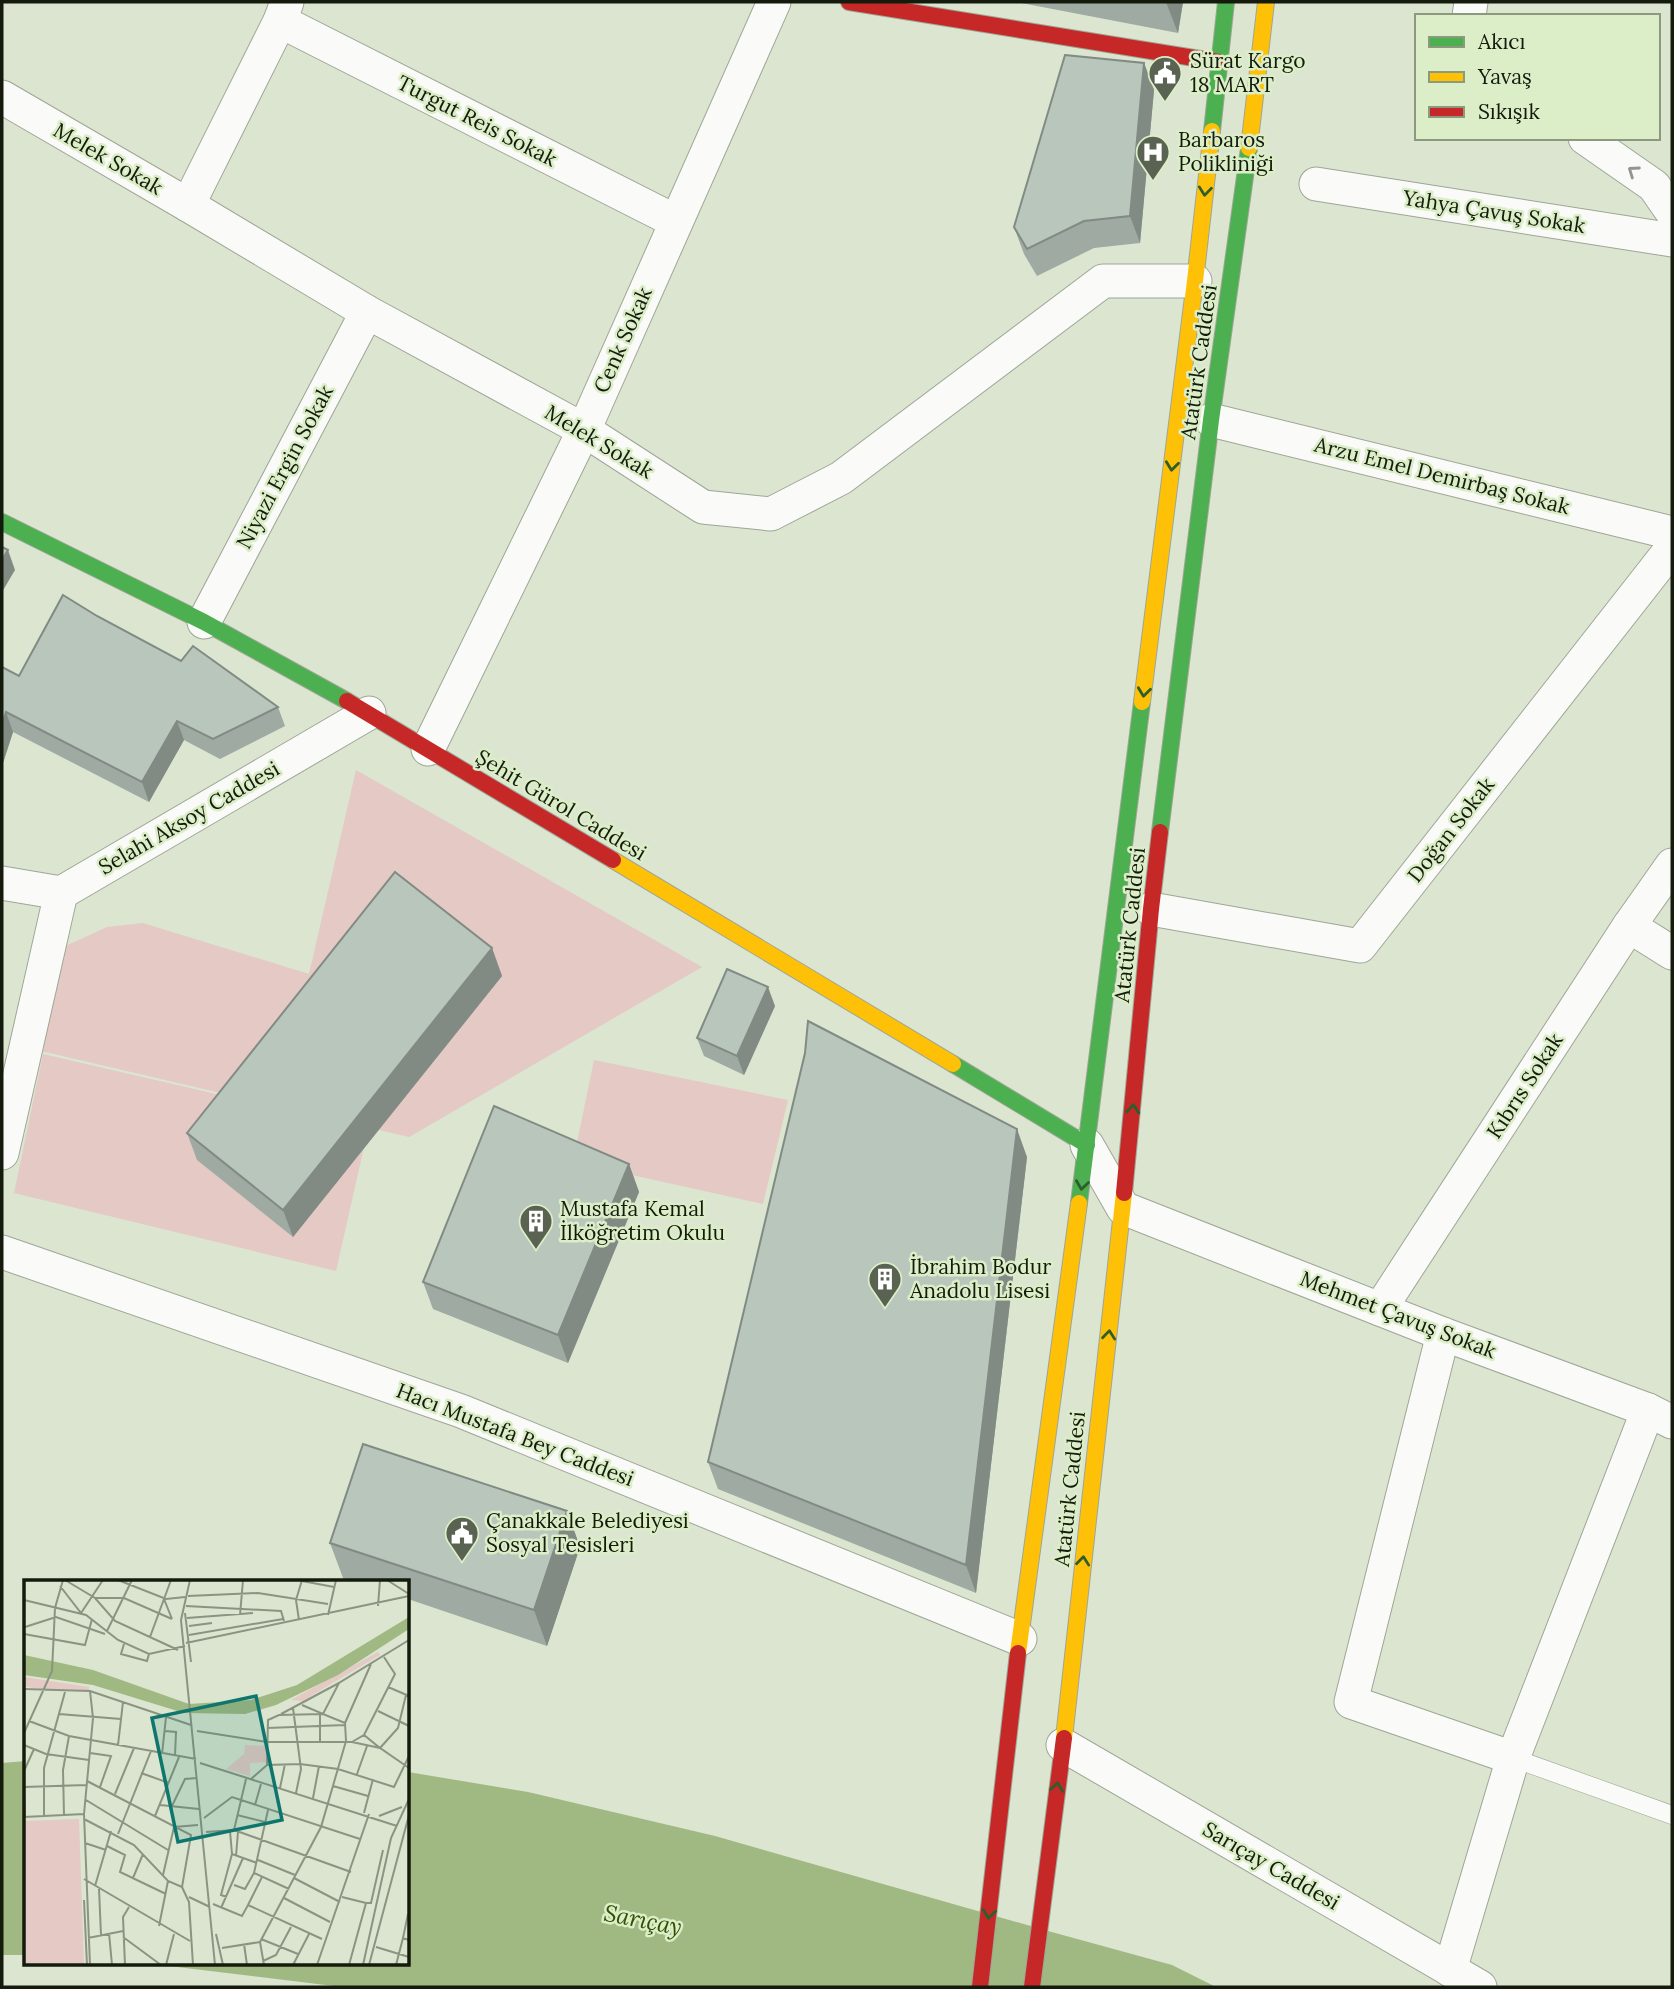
<svg xmlns="http://www.w3.org/2000/svg" width="1674" height="1989" viewBox="0 0 1674 1989" font-family="Lora,serif">
	<rect width="100%" height="100%" fill="#dbe5d0"/>
	<g fill="#e5c9c4">
		<polygon points="356,770 702,967 409,1137 41,1051 59,949 107,927 143,923 309,974"/>
		<polygon points="43,1054 368,1129 336,1271 14,1193"/>
		<polygon points="594,1060 788,1100 763,1204 573,1162"/>
	</g>
	<g fill="#a0b882">
		<polygon points="26,1761 26,1955 2,1955 2,1763"/>
		<polygon points="408,1772 528,1792 715,1836 1048,1931 1172,1965 1216,1987 342,1987 144,1963 408,1963"/>
	</g>
	<g fill="none" stroke-linecap="round" stroke-linejoin="round">
		<defs>
			<polyline id="lane" points="1513,1758 1672,1815"/>
			<g id="street">
				<polyline points="1469,16 1471,2"/>
				<polyline points="280,21 675,221"/>
				<polyline points="2,97 188,205 367,312 584,430 703,507 771,514 841,478 1103,281 1195,281"/>
				<polyline points="1585,138 1654,186 1672,212"/>
				<polyline points="1316,184 1672,240"/>
				<polyline points="188,205 280,21 287,2"/>
				<polyline points="1211,420 1672,533"/>
				<polyline points="204,622 367,312"/>
				<polyline points="428,749 584,430 774,2"/>
				<polyline points="2,883 61,893 369,713"/>
				<polyline points="1151,909 1360,946 1672,548"/>
				<polyline points="1629,926 1672,953"/>
				<polyline points="1087,1145 1123,1208 1443,1334 1648,1410 1672,1422"/>
				<polyline points="2,1153 61,893"/>
				<polyline points="2,1252 461,1411 1020,1639"/>
				<polyline points="1380,1309 1629,926 1672,865"/>
				<polyline points="1443,1334 1351,1702 1513,1758"/>
				<polyline points="1063,1745 1480,1987"/>
				<polyline points="1450,1970 1513,1758 1648,1410"/>
			</g>
			<g id="fast">
				<polyline points="1212,131 1226,2"/>
				<polyline points="2,522 204,622 347,701"/>
				<polyline points="1160,832 1211,420 1249,148"/>
				<polyline points="953,1064 1087,1145"/>
				<polyline points="1079,1203 1142,702"/>
			</g>
			<g id="slow">
				<polyline points="1249,148 1266,2"/>
				<polyline points="1142,702 1195,281 1212,131"/>
				<polyline points="613,860 953,1064"/>
				<polyline points="1018,1653 1079,1203"/>
				<polyline points="1064,1738 1124,1193"/>
			</g>
			<g id="jam">
				<polyline points="849,2 1219,62"/>
				<polyline points="347,701 613,860"/>
				<polyline points="1124,1193 1151,909 1160,832"/>
				<polyline points="980,1987 1018,1653"/>
				<polyline points="1032,1987 1064,1738"/>
			</g>
		</defs>
		<use href="#lane" stroke="#9ea696" stroke-width="19"/>
		<use href="#street" stroke="#9ea696" stroke-width="35"/>
		<use href="#fast" stroke="#9ea696" stroke-width="18"/>
		<use href="#slow" stroke="#9ea696" stroke-width="18"/>
		<use href="#jam" stroke="#9ea696" stroke-width="18"/>
		<use href="#lane" stroke="#fafbf8" stroke-width="18"/>
		<use href="#street" stroke="#fafbf8" stroke-width="33"/>
		<use href="#fast" stroke="#4caf50" stroke-width="16"/>
		<use href="#slow" stroke="#ffc107" stroke-width="16"/>
		<use href="#jam" stroke="#c62828" stroke-width="16"/>
	</g>
	<g fill="#9eaaa2">
		<polygon points="1016,2 1183,2 1178,33"/>
		<polygon points="1144,63 1154,90 1140,243 1094,248 1037,276 1024,254 1014,227"/>
		<polygon points="97,616 181,661 278,707 285,726 220,759 184,740 149,802 13,732 2,766 2,667 19,676"/>
		<polygon points="492,948 502,976 293,1237 197,1160 187,1133"/>
		<polygon points="775,1006 744,1075 704,1056 697,1038"/>
		<polygon points="1027,1157 976,1593 718,1489 708,1462"/>
		<polygon points="629,1164 639,1192 568,1363 433,1309 423,1282"/>
		<polygon points="567,1511 580,1547 547,1646 408,1599 408,1581 353,1581 343,1578 330,1543"/>
	</g>
	<g fill="#818b84">
		<polygon points="1166,2 1183,2 1178,33"/>
		<polygon points="1144,63 1154,90 1140,243 1130,216"/>
		<polygon points="8,550 15,570 2,592 2,560"/>
		<polygon points="6,712 13,732 2,766 2,725"/>
		<polygon points="177,721 184,740 149,802 142,782"/>
		<polygon points="492,948 502,976 293,1237 283,1210"/>
		<polygon points="768,987 775,1006 744,1075 737,1056"/>
		<polygon points="1017,1129 1027,1157 976,1593 966,1565"/>
		<polygon points="629,1164 639,1192 568,1363 558,1335"/>
		<polygon points="567,1511 580,1547 547,1646 534,1610"/>
	</g>
	<g fill="#b8c6bc" stroke="#818b84" stroke-width="2">
		<polygon points="1065,55 1144,63 1130,216 1084,221 1027,249 1014,227"/>
		<polygon points="2,547 8,550 2,560"/>
		<polygon points="63,595 97,616 181,661 193,646 278,707 213,739 177,721 142,782 6,712 2,725 2,667 19,676"/>
		<polygon points="395,872 492,948 283,1210 187,1133"/>
		<polygon points="727,969 768,987 737,1056 697,1038"/>
		<polygon points="808,1021 1017,1129 966,1565 708,1462 805,1053"/>
		<polygon points="494,1106 629,1164 558,1335 423,1282"/>
		<polygon points="363,1444 567,1511 534,1610 330,1543"/>
	</g>
	<defs><path id="oneway-chevron" d="M-2-3.5L2.5 0L-2 3.5" fill="none" stroke-width="1.6" stroke-linecap="round" stroke-linejoin="round" transform="scale(1.75)"/></defs>
	<use stroke="#92968e" href="#oneway-chevron" transform="translate(1633 171) rotate(-145)"/>
	<g stroke="#2d5e2b">
		<use href="#oneway-chevron" transform="translate(1205 191) rotate(96)"/>
		<use href="#oneway-chevron" transform="translate(1172 466) rotate(97)"/>
		<use href="#oneway-chevron" transform="translate(1144 692) rotate(97)"/>
		<use href="#oneway-chevron" transform="translate(1133 1109) rotate(-85)"/>
		<use href="#oneway-chevron" transform="translate(1082 1185) rotate(98)"/>
		<use href="#oneway-chevron" transform="translate(1109 1335) rotate(-84)"/>
		<use href="#oneway-chevron" transform="translate(1083 1561) rotate(-84)"/>
		<use href="#oneway-chevron" transform="translate(1057 1787) rotate(-82)"/>
		<use href="#oneway-chevron" transform="translate(989 1914) rotate(97)"/>
	</g>
	<defs>
		<symbol id="civic-pin" viewBox="-11 -11 22 30"><path d="M0 17L-7.5 6A9.5 9.5 0 1 1 7.5 6Z" fill="#5a6251" stroke="#dbeec7"/><path d="M-.6-6.5H3V-4.5H.6V-3L4-1V1h2V6H-6V1h2V-1L-.6-3ZM-1.2 2.5V6h2.4V2.5Z" fill="#fff"/></symbol>
		<symbol id="hospital-pin" viewBox="-11 -11 22 30"><path d="M0 17L-7.5 6A9.5 9.5 0 1 1 7.5 6Z" fill="#5a6251" stroke="#dbeec7"/><path d="M-5-5h3v3.5h4V-5h3V5h-3V1.5h-4V5h-3Z" fill="#fff"/></symbol>
		<symbol id="building-pin" viewBox="-11 -11 22 30"><path d="M0 17L-7.5 6A9.5 9.5 0 1 1 7.5 6Z" fill="#5a6251" stroke="#dbeec7"/><path d="M-4-6H4V6H1V3H-1V6H-4ZM-2.5-4.3h1.7v1.8h-1.7ZM.8-4.3h1.7v1.8H.8ZM-2.5-1h1.7V.8h-1.7ZM.8-1h1.7V.8H.8Z" fill="#fff"/></symbol>
	</defs>
	<g fill-rule="evenodd">
		<use href="#civic-pin" x="1146" y="54" width="38" height="52"/>
		<use href="#hospital-pin" x="1134" y="133" width="38" height="52"/>
		<use href="#building-pin" x="517" y="1202" width="38" height="52"/>
		<use href="#building-pin" x="866" y="1260" width="38" height="52"/>
		<use href="#civic-pin" x="443" y="1514" width="38" height="52"/>
	</g>
	<g text-anchor="middle" stroke-width="5" stroke-linejoin="round" paint-order="stroke">
		<g font-size="21" fill="#141b0d" stroke="#dbeec7" text-anchor="start">
			<text x="1190" y="68">Sürat Kargo<tspan x="1190" dy="24">18 MART</tspan></text>
			<text x="1178" y="147">Barbaros<tspan x="1178" dy="24">Polikliniği</tspan></text>
			<text x="560" y="1216">Mustafa Kemal<tspan x="560" dy="24">İlköğretim Okulu</tspan></text>
			<text x="910" y="1274">İbrahim Bodur<tspan x="910" dy="24">Anadolu Lisesi</tspan></text>
			<text x="486" y="1528">Çanakkale Belediyesi<tspan x="486" dy="24">Sosyal Tesisleri</tspan></text>
		</g>
		<g font-size="21" fill="#141b0d" stroke="#dbeec7">
			<text transform="translate(477 121) rotate(27)" y="7">Turgut Reis Sokak</text>
			<text transform="translate(108 159) rotate(30)" y="7">Melek Sokak</text>
			<text transform="translate(1494 212) rotate(9)" y="7">Yahya Çavuş Sokak</text>
			<text transform="translate(623 340) rotate(-66)" y="7">Cenk Sokak</text>
			<text transform="translate(1199 362) rotate(-82)" y="7">Atatürk Caddesi</text>
			<text transform="translate(599 442) rotate(31)" y="7">Melek Sokak</text>
			<text transform="translate(285 467) rotate(-62)" y="7">Niyazi Ergin Sokak</text>
			<text transform="translate(1442 476) rotate(14)" y="7">Arzu Emel Demirbaş Sokak</text>
			<text transform="translate(561 805) rotate(31)" y="7">Şehit Gürol Caddesi</text>
			<text transform="translate(189 818) rotate(-30)" y="7">Selahi Aksoy Caddesi</text>
			<text transform="translate(1451 830) rotate(-52)" y="7">Doğan Sokak</text>
			<text transform="translate(1130 925) rotate(-84)" y="7">Atatürk Caddesi</text>
			<text transform="translate(1525 1086) rotate(-57)" y="7">Kıbrıs Sokak</text>
			<text transform="translate(1398 1315) rotate(21)" y="7">Mehmet Çavuş Sokak</text>
			<text transform="translate(515 1435) rotate(21)" y="7">Hacı Mustafa Bey Caddesi</text>
			<text transform="translate(1070 1489) rotate(-84)" y="7">Atatürk Caddesi</text>
			<text transform="translate(1271 1866) rotate(30)" y="7">Sarıçay Caddesi</text>
		</g>
		<g font-size="23" font-style="italic" fill="#334e00" stroke="#dbeec7">
			<text transform="translate(643 1920) rotate(11)" y="8">Sarıçay</text>
		</g>
	</g>
	<g transform="translate(24 1580)">
		<rect width="385" height="385" fill="#dbe5d0"/>
		<path d="M354,72l2,3 -66,39 -11,7 -12,-1zM0,97l65,10v3l-41,1 -24,-5zM221,165l21,1v16l-16,1v13l-24,-7 18,-15zM55,239l5,146h-60v-144z" fill="#e5c9c4"/>
		<path d="M385,37v12l-71,46 -62,30 -31,9 -61,-1 -91,-28 -69,-10v-20l69,15 96,34 62,-4 46,-15z" fill="#a0b882"/>
		<path fill="none" stroke="#8b9482" stroke-width="2" d="M41,0l30,18 20,23 63,29M94,0l48,19 19,-2M166,0l-9,40 34,345M363,0l22,14M278,1l32,6M36,6l21,27 22,-33M164,16l70,-3 70,11M71,18h29l48,21M140,19l8,20M0,20l62,15 32,25 31,14 36,-8M162,26l95,5 3,10M354,26l2,-26M161,33l6,49M216,35l3,-35M304,35l8,-35M163,38l66,-5M275,40l-3,-20 6,-20M165,46l23,-3M1,47l31,-10 49,17M83,51l25,-51M0,54l61,11 7,-26M165,55l94,-16M126,57l21,-57M162,63l223,-47M100,64l-3,10 26,7 2,-7M364,107l21,9M0,109l66,2 101,34M278,125l21,9 16,-31 70,-43M269,128l8,61 -5,24M354,131l31,15M35,134l62,5M257,134l58,-31M296,135v27M5,141l40,15 127,23M243,148l78,-3M141,151l11,1 -1,24M173,151l70,11h85l28,6 29,20M0,153l28,-62 3,-63 8,-28M340,155l31,-61 -11,-17M328,162l12,-7 16,13 18,-20 8,-33M0,165l22,9 43,6M94,165l5,-43M66,173l21,3 -11,31M138,174l4,-37M176,183l197,63M243,185l1,-45 11,-5 44,-1 22,9M0,191l10,-22M117,193l28,10M333,194l10,-28M227,199l16,-14 33,-1 38,5 56,18 15,-31M63,201l104,54 -9,52 7,15 4,63M309,206l35,10M0,207l62,-2M256,208l5,-24M0,211l1,26M91,214l19,-46M289,218l6,-32M62,220l82,50M136,225l39,4M231,225l6,-21M147,228l14,-29 12,-1M340,233l9,-34M40,235l-1,-45 6,-34M213,235l28,7M20,236v-48l21,-76M131,236l24,-59M355,236l23,-9M0,237l60,-3M180,238l28,-21 128,42M60,239l50,26 34,36 14,6M150,247l24,-2M210,250l12,-51M182,252l28,-2 117,42M94,254l33,-83M61,263l21,7M83,266l18,9 -5,17 46,22M208,274l25,9M212,276l2,-24M234,280l37,15M230,293l35,16M139,295l11,-48M109,298l10,-24M270,298l46,24M60,299l106,62M210,305l11,4 9,-16 14,-63M71,306l16,-55M75,309l2,46M165,317l21,10M203,317l-6,-2 11,-41 -2,-23M318,317l24,6 -17,62M260,318l46,24M60,320l3,65M342,323h5l12,-53M189,324l29,12 6,-11 74,34M224,325l14,-28M197,328l22,-50M384,334l-5,24 6,2M135,346l9,-45M85,353l3,32M192,354l7,31M99,357l38,28M64,358l35,-7M237,359l37,15M220,364l3,21M352,367l33,10M198,368l38,-6M239,381l13,-6 15,-28M66,385l-6,-151 9,-96 -3,-27M101,385l-2,-48 6,-10M142,385l8,-31M240,385l-4,-23 61,-115 25,-86 -1,-18 26,-59M269,385l16,-31M293,385l52,-151M339,385l28,-127 18,-39M345,385l40,-150M372,385l7,-27"/>
		<path fill="#0f766e" fill-opacity="0.15" stroke="#0f766e" stroke-width="3.5" d="M232,116l26,124 -104,22 -26,-124z"/>
		<rect width="385" height="385" fill="none" stroke="#141b0d" stroke-width="3.5"/>
	</g>
	<rect width="1674" height="1989" fill="none" stroke="#141b0d" stroke-width="7"/>
	<rect x="1415" y="14" width="245" height="126" fill="#dbeec7" stroke="#8b9a7d" stroke-width="2"/>
	<rect x="1429" y="37" width="35" height="10" fill="#4caf50" stroke="#8b9a7d" stroke-width="2"/>
	<text x="1478" y="49" font-size="21" fill="#141b0d">Akıcı</text>
	<rect x="1429" y="72" width="35" height="10" fill="#ffc107" stroke="#8b9a7d" stroke-width="2"/>
	<text x="1478" y="84" font-size="21" fill="#141b0d">Yavaş</text>
	<rect x="1429" y="107" width="35" height="10" fill="#c62828" stroke="#8b9a7d" stroke-width="2"/>
	<text x="1478" y="119" font-size="21" fill="#141b0d">Sıkışık</text>
</svg>
